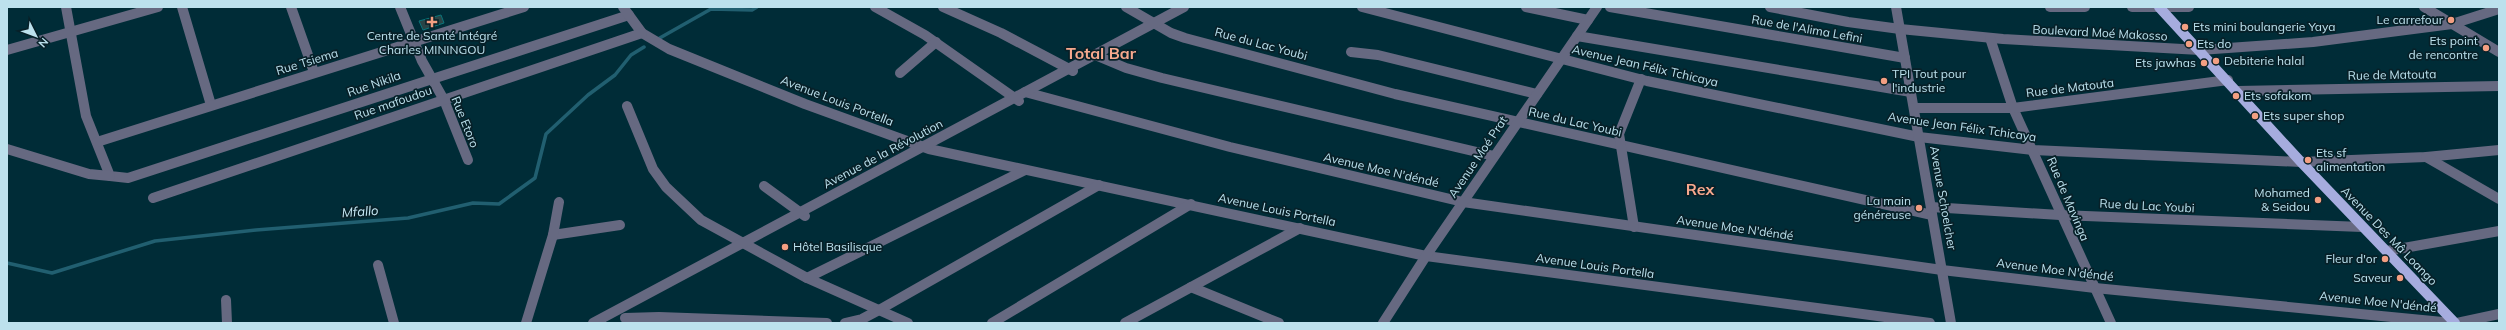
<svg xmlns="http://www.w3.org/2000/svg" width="2506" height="330" viewBox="0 0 2506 330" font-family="Mulish,sans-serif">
	<rect width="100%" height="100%" fill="#002c37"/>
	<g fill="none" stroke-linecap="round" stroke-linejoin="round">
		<g stroke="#215f70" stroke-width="3.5">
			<polyline points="658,39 711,9 752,10 757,7"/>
			<polyline points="7,263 52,273 155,241 256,230 408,218 473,203 499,204 535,178 546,134 588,95 615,75 631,55 644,47"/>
		</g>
	</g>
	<polygon fill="#294446" stroke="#0a757a" points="441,15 444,23 423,30 419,21"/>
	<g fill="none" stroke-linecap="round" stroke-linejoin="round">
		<g stroke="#666981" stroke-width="10">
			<polyline points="66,7 86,116 110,176 128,178 629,15"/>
			<polyline points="182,7 211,105"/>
			<polyline points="291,7 314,72"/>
			<polyline points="400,7 422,61 444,100 468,160"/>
			<polyline points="623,7 642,33 669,49 805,104 929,149 1426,256 1930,323"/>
			<polyline points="875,7 925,35 1019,101"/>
			<polyline points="943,7 1001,33 1073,71"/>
			<polyline points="1126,7 1171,33 1185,38 1395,94 1932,215"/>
			<polyline points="1362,7 1647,81 1919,137 2033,150 2301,162 2426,157 2499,150"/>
			<polyline points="1526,7 1588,20"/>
			<polyline points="1610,7 1905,58"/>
			<polyline points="1770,7 1848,22 1900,29 2003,39 2200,50 2313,42 2452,24 2499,9"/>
			<polyline points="1896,7 1951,323"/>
			<polyline points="2050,7 2085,7"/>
			<polyline points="2132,7 2189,7"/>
			<polyline points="2424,7 2499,52"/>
			<polyline points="1577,36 1911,92"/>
			<polyline points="1990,38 2013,108 2111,323"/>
			<polyline points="7,50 158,7"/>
			<polyline points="1351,52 1378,55 1537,94"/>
			<polyline points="1095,55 1126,68 1162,78 1494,156"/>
			<polyline points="900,73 936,42"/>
			<polyline points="2238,91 2499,86"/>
			<polyline points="1025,92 1230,147 1463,202 1942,270 2095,288 2453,323"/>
			<polyline points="627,106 653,169 666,187 701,220 807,278 908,323"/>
			<polyline points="1914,108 2013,108 2228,80"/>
			<polyline points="97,142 524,7"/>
			<polyline points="7,149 89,174 110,176"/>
			<polyline points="2426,157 2499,199"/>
			<polyline points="764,186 805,216"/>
			<polyline points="153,198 642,33"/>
			<polyline points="1931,207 2060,215 2362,227"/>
			<polyline points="1634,227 1619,134 1641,79"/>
			<polyline points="553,235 620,225"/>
			<polyline points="2387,251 2499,231"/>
			<polyline points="378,265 394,323"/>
			<polyline points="807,278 1025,170"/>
			<polyline points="1191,287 1279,323"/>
			<polyline points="226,300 227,323"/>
			<polyline points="625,318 659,317 827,323"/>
			<polyline points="526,323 553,235 559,202"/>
			<polyline points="593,323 1184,7"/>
			<polyline points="845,323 862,319 879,310 1099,185"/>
			<polyline points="992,323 1191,204"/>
			<polyline points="1125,323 1300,228"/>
			<polyline points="1383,323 1426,256 1597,7"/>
			<polyline points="2457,323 2499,314"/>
		</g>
		<polyline stroke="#a6acde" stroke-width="10" points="2159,7 2301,162 2455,323"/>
	</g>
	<g fill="#f39f82" stroke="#072028" stroke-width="1.5">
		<circle cx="2451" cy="20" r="4"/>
		<path d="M430 16h4v4h4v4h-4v4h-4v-4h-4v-4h4z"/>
		<circle cx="2185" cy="27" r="4"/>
		<circle cx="2189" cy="44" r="4"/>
		<circle cx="2486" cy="48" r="4"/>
		<circle cx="2216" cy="61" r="4"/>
		<circle cx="2204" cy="63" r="4"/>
		<circle cx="1884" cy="81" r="4"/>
		<circle cx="2236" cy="96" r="4"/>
		<circle cx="2255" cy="116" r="4"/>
		<circle cx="2308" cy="160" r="4"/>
		<circle cx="2318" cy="200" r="4"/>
		<circle cx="1919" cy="208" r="4"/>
		<circle cx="785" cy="247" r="4"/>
		<circle cx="2385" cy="259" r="4"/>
		<circle cx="2400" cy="278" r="4"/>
	</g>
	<g text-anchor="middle" stroke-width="3.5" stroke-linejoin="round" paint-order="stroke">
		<g font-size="12" fill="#bce1ed" stroke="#072028" text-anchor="start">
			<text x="2443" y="24" text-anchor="end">Le carrefour</text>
			<text x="2193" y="31">Ets mini boulangerie Yaya</text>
			<text x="432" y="40" text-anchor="middle">Centre de Santé Intégré<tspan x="432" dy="14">Charles MININGOU</tspan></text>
			<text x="2478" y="45" text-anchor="end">Ets point<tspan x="2478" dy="14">de rencontre</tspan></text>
			<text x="2197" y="48">Ets do</text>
			<text x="2224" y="65">Debiterie halal</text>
			<text x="2196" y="67" text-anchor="end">Ets jawhas</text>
			<text x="1892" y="78">TPI Tout pour<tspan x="1892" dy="14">l'industrie</tspan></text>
			<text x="2244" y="100">Ets sofakom</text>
			<text x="2263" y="120">Ets super shop</text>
			<text x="2316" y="157">Ets sf<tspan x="2316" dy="14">alimentation</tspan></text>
			<text x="2310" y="197" text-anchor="end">Mohamed<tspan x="2310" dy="14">&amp; Seidou</tspan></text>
			<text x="1911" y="205" text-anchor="end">La main<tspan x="1911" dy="14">généreuse</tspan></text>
			<text x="793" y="251">Hôtel Basilisque</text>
			<text x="2377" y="263" text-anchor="end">Fleur d'or</text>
			<text x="2392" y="282" text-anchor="end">Saveur</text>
		</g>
		<g font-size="12" fill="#bce1ed" stroke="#072028">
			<text transform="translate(1807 29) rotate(10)" y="4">Rue de l'Alima Lefini</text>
			<text transform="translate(2100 33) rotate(3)" y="4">Boulevard Moé Makosso</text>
			<text transform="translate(1261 44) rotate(15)" y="4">Rue du Lac Youbi</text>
			<text transform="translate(307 62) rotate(-17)" y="4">Rue Tsiema</text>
			<text transform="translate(1645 66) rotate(13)" y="4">Avenue Jean Félix Tchicaya</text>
			<text transform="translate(2392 75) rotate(-1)" y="4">Rue de Matouta</text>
			<text transform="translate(374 84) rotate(-19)" y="4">Rue Nikila</text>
			<text transform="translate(2070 88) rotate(-7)" y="4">Rue de Matouta</text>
			<text transform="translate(837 101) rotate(21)" y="4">Avenue Louis Portella</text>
			<text transform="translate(393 103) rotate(-19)" y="4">Rue mafoudou</text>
			<text transform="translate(465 122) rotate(68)" y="4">Rue Etoro</text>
			<text transform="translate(1575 122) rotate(13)" y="4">Rue du Lac Youbi</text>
			<text transform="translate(1962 127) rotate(8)" y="4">Avenue Jean Félix Tchicaya</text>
			<text transform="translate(883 154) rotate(-28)" y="4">Avenue de la Révolution</text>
			<text transform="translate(1478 157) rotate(-56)" y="4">Avenue Moé Prat</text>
			<text transform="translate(1381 170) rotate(13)" y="4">Avenue Moe N'déndé</text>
			<text transform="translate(1943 198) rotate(80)" y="4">Avenue Schoelcher</text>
			<text transform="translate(2068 199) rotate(67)" y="4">Rue de Mavinga</text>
			<text transform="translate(2147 206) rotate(3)" y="4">Rue du Lac Youbi</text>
			<text transform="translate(1277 210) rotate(12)" y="4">Avenue Louis Portella</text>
			<text transform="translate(1735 228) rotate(8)" y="4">Avenue Moe N'déndé</text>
			<text transform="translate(2389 236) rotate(46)" y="4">Avenue Des Mâ Loango</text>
			<text transform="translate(1595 266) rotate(8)" y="4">Avenue Louis Portella</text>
			<text transform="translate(2055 270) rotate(7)" y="4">Avenue Moe N'déndé</text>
			<text transform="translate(2378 302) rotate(6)" y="4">Avenue Moe N'déndé</text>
		</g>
		<g font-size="13" font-style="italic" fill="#c6e8f4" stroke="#072028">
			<text transform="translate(360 211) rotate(-4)" y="5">Mfallo</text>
		</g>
		<g font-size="16" font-weight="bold" fill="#f7a98e" stroke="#072028">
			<text x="1101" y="59">Total Bar</text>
			<text x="1700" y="195">Rex</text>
		</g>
	</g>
	<rect width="2506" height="330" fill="none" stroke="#bce1ed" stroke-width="16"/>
	<g transform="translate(36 36) rotate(132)" stroke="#072028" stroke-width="3" paint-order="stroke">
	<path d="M0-3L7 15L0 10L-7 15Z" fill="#bce1ed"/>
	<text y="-6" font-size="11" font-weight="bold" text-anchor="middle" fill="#bce1ed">N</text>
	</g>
</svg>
